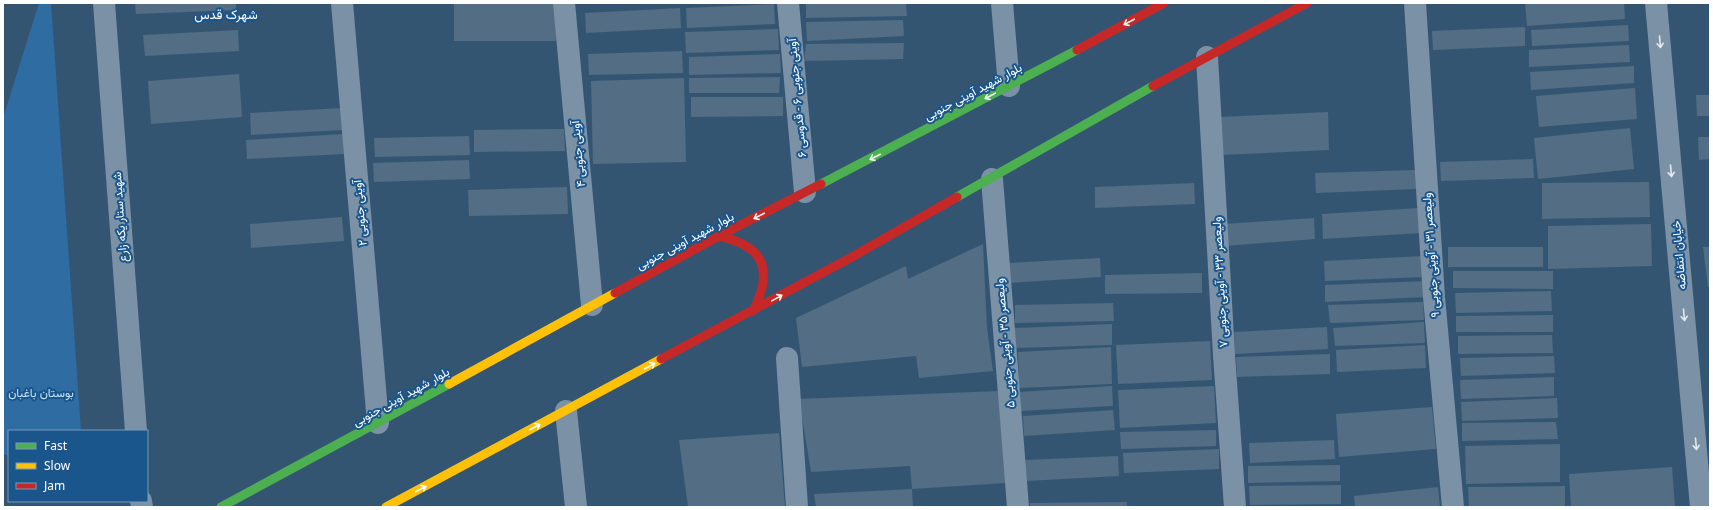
<svg xmlns="http://www.w3.org/2000/svg" width="1713" height="510" viewBox="0 0 1713 510" font-family="'Noto Sans',Vazirmatn,sans-serif">
	<rect width="100%" height="100%" fill="#345572"/>
	<polygon fill="#2e6ca2" points="39,3 51,3 81,431 9,431 9,456 3,454 3,118"/>
	<g fill="#526d84">
		<polygon points="135,3 236,3 236,10 136,14"/>
		<rect x="454" y="3" width="102" height="38"/>
		<polygon points="806,3 906,3 907,16 806,18"/>
		<polygon points="1525,3 1624,3 1625,19 1527,26"/>
		<polygon points="774,4 775,24 687,28 686,8"/>
		<polygon points="680,8 681,28 586,33 585,13"/>
		<polygon points="903,20 904,36 807,41 806,22"/>
		<polygon points="1628,25 1629,41 1532,46 1531,30"/>
		<polygon points="1525,27 1525,46 1433,50 1432,31"/>
		<polygon points="778,29 779,50 686,53 685,32"/>
		<polygon points="238,30 239,51 145,56 143,35"/>
		<polygon points="904,43 903,59 804,61 806,44"/>
		<polygon points="1629,45 1630,62 1529,67 1529,50"/>
		<polygon points="682,51 683,73 589,75 588,54"/>
		<polygon points="780,54 781,73 689,75 689,57"/>
		<polygon points="1634,66 1634,83 1531,90 1530,72"/>
		<polygon points="239,74 242,117 151,124 148,81"/>
		<polygon points="780,77 779,93 689,93 689,78"/>
		<polygon points="684,78 686,162 593,164 591,81"/>
		<polygon points="1635,88 1637,119 1539,127 1536,96"/>
		<polygon points="1696,95 1710,95 1710,116 1697,116"/>
		<polygon points="691,97 783,97 783,116 691,117"/>
		<polygon points="343,108 344,130 251,135 250,113"/>
		<polygon points="1328,112 1329,150 1221,155 1220,117"/>
		<polygon points="1630,128 1634,169 1538,179 1534,138"/>
		<polygon points="564,129 565,151 474,152 474,130"/>
		<polygon points="343,134 344,154 247,159 246,140"/>
		<polygon points="469,136 470,155 375,157 374,138"/>
		<polygon points="1698,137 1710,137 1710,159 1699,160"/>
		<polygon points="1533,159 1534,178 1441,181 1440,162"/>
		<polygon points="469,160 470,179 374,182 373,163"/>
		<polygon points="1416,170 1417,189 1316,193 1315,173"/>
		<polygon points="1649,182 1650,217 1542,219 1542,183"/>
		<polygon points="1194,183 1195,204 1095,208 1095,187"/>
		<polygon points="567,187 568,214 469,216 468,190"/>
		<polygon points="1419,208 1420,233 1323,239 1322,214"/>
		<polygon points="342,217 344,241 251,248 250,224"/>
		<polygon points="1314,218 1315,239 1225,246 1224,224"/>
		<polygon points="1651,224 1652,266 1548,269 1548,226"/>
		<polygon points="983,244 987,328 993,371 919,378 916,356 802,367 796,318 906,266 908,279"/>
		<rect x="1448" y="247" width="95" height="20"/>
		<polygon points="1703,247 1710,247 1710,287 1708,287"/>
		<polygon points="1424,256 1425,277 1325,281 1324,261"/>
		<polygon points="1100,258 1101,277 1010,283 1009,263"/>
		<polygon points="1453,271 1553,271 1553,289 1453,288"/>
		<polygon points="1202,273 1202,293 1105,294 1105,275"/>
		<polygon points="1425,281 1425,297 1325,302 1325,285"/>
		<polygon points="1551,291 1552,311 1456,313 1455,293"/>
		<polygon points="1423,302 1424,320 1330,323 1328,305"/>
		<polygon points="1113,303 1114,321 1015,323 1015,305"/>
		<polygon points="1553,315 1553,332 1456,332 1456,316"/>
		<polygon points="1424,322 1425,343 1335,346 1333,328"/>
		<polygon points="1112,324 1112,345 1014,348 1013,328"/>
		<polygon points="1327,327 1328,349 1235,354 1234,332"/>
		<polygon points="1552,335 1553,353 1458,354 1458,336"/>
		<polygon points="1210,341 1212,380 1118,384 1116,345"/>
		<polygon points="1425,345 1426,368 1337,372 1336,350"/>
		<polygon points="1111,347 1112,384 1019,388 1018,352"/>
		<polygon points="1330,354 1330,374 1237,377 1236,357"/>
		<polygon points="1554,356 1555,373 1461,376 1460,358"/>
		<polygon points="1554,377 1554,396 1461,399 1460,380"/>
		<polygon points="1112,386 1113,406 1021,411 1019,392"/>
		<polygon points="1214,386 1216,423 1120,428 1118,390"/>
		<polygon points="998,391 1006,483 912,489 910,466 811,472 799,399"/>
		<polygon points="1557,398 1558,418 1462,421 1461,402"/>
		<polygon points="1432,407 1436,449 1339,457 1336,414"/>
		<polygon points="1113,410 1115,430 1024,436 1023,416"/>
		<polygon points="1556,422 1558,439 1462,441 1462,423"/>
		<polygon points="1216,430 1216,446 1121,449 1120,432"/>
		<polygon points="779,433 785,507 688,507 679,440"/>
		<polygon points="1334,440 1335,459 1250,463 1249,443"/>
		<polygon points="1560,444 1560,482 1466,484 1465,446"/>
		<polygon points="1219,449 1219,469 1124,473 1123,453"/>
		<polygon points="1118,456 1119,476 1026,481 1025,460"/>
		<polygon points="1340,465 1340,481 1248,483 1248,466"/>
		<polygon points="1672,467 1675,507 1571,507 1569,474"/>
		<polygon points="1341,485 1341,504 1250,505 1249,486"/>
		<polygon points="1565,486 1565,507 1469,507 1468,487"/>
		<polygon points="1438,487 1440,507 1355,507 1354,496"/>
		<polygon points="912,489 913,507 816,507 814,494"/>
		<polygon points="1127,502 1127,507 1030,507 1030,503"/>
	</g>
	<g fill="none" stroke-linecap="round" stroke-linejoin="round">
		<g stroke="#7b91a6" stroke-width="22">
			<polyline points="104,3 136,431"/>
			<polyline points="342,3 378,423"/>
			<polyline points="564,3 592,305"/>
			<polyline points="788,3 805,192"/>
			<polyline points="1002,3 1009,86"/>
			<polyline points="1415,3 1434,297 1453,507"/>
			<polyline points="1656,3 1701,507"/>
			<polyline points="1207,57 1224,355 1235,507"/>
			<polyline points="992,179 1018,507"/>
			<polyline points="787,358 797,507"/>
			<polyline points="566,411 576,507"/>
			<polyline points="141,501 142,507"/>
		</g>
		<g stroke="#4caf50" stroke-width="9">
			<polyline points="821,184 1077,50"/>
			<polyline points="957,197 1153,86"/>
			<polyline points="221,507 449,384"/>
		</g>
		<g stroke="#ffc107" stroke-width="9">
			<polyline points="449,384 615,293"/>
			<polyline points="386,507 661,359"/>
		</g>
		<g stroke="#c62828" stroke-width="9">
			<polyline points="1077,50 1164,3"/>
			<polyline points="1153,86 1307,3"/>
			<path d="M719,236c45,10 55,34 34,75"/>
			<polyline points="615,293 719,236 821,184"/>
			<polyline points="661,359 852,257 957,197"/>
		</g>
	</g>
	<defs><path id="oneway-shaft" d="M-6 0H5M1.5-3L5.5 0L1.5 3" fill="none" stroke-width="1.6" stroke-linecap="round" stroke-linejoin="round"/></defs>
	<g stroke="#f6fbf6">
		<use href="#oneway-shaft" transform="translate(1129 22) rotate(152)"/>
		<use href="#oneway-shaft" transform="translate(990 96) rotate(152)"/>
		<use href="#oneway-shaft" transform="translate(875 157) rotate(153)"/>
		<use href="#oneway-shaft" transform="translate(759 216) rotate(153)"/>
		<use href="#oneway-shaft" transform="translate(777 298) rotate(-29)"/>
		<use href="#oneway-shaft" transform="translate(650 366) rotate(-28)"/>
		<use href="#oneway-shaft" transform="translate(535 427) rotate(-28)"/>
		<use href="#oneway-shaft" transform="translate(421 489) rotate(-28)"/>
	</g>
	<g stroke="#e5e9ed">
		<use href="#oneway-shaft" transform="translate(1660 42) rotate(85)"/>
		<use href="#oneway-shaft" transform="translate(1671 171) rotate(85)"/>
		<use href="#oneway-shaft" transform="translate(1684 315) rotate(85)"/>
		<use href="#oneway-shaft" transform="translate(1696 444) rotate(85)"/>
	</g>
	<g text-anchor="middle" stroke-width="4" stroke-linejoin="round" paint-order="stroke">
		<g font-size="12" fill="#fff" stroke="#1a568c">
			<text transform="translate(973 92) rotate(-28)" y="4">بلوار شهید آوینی جنوبی</text>
			<text transform="translate(797 98) rotate(-95)" y="4">آوینی جنوبی ۶ - قدوسی ۶</text>
			<text transform="translate(578 154) rotate(-95)" y="4">آوینی جنوبی ۴</text>
			<text transform="translate(360 213) rotate(-95)" y="4">آوینی جنوبی ۲</text>
			<text transform="translate(120 217) rotate(-94)" y="4">شهید ستار یکه زارع</text>
			<text transform="translate(685 241) rotate(-28)" y="4">بلوار شهید آوینی جنوبی</text>
			<text transform="translate(1431 255) rotate(-94)" y="4">ولیعصر ۳۱ - آوینی جنوبی ۹</text>
			<text transform="translate(1679 255) rotate(-95)" y="4">خیابان انتفاضه</text>
			<text transform="translate(1220 282) rotate(-93)" y="4">ولیعصر ۳۳ - آوینی جنوبی ۷</text>
			<text transform="translate(1005 343) rotate(-95)" y="4">ولیعصر ۳۵ - آوینی جنوبی ۵</text>
			<text transform="translate(401 397) rotate(-29)" y="4">بلوار شهید آوینی جنوبی</text>
		</g>
		<g font-size="12" fill="#cbe4fa" stroke="#1a568c">
			<text x="41" y="397">بوستان باغبان</text>
		</g>
		<g font-size="13" fill="#fff" stroke="#1a568c">
			<text x="226" y="19">شهرک قدس</text>
		</g>
	</g>
	<rect width="1713" height="510" fill="none" stroke="#ffffff" stroke-width="8"/>
	<rect x="8" y="430" width="140" height="72" fill="#1a568c" stroke="#769aba"/>
	<rect x="16" y="443" width="20" height="6" fill="#4caf50" stroke="#769aba"/>
	<text x="44" y="450" font-size="12" fill="#ffffff">Fast</text>
	<rect x="16" y="463" width="20" height="6" fill="#ffc107" stroke="#769aba"/>
	<text x="44" y="470" font-size="12" fill="#ffffff">Slow</text>
	<rect x="16" y="483" width="20" height="6" fill="#c62828" stroke="#769aba"/>
	<text x="44" y="490" font-size="12" fill="#ffffff">Jam</text>
</svg>
